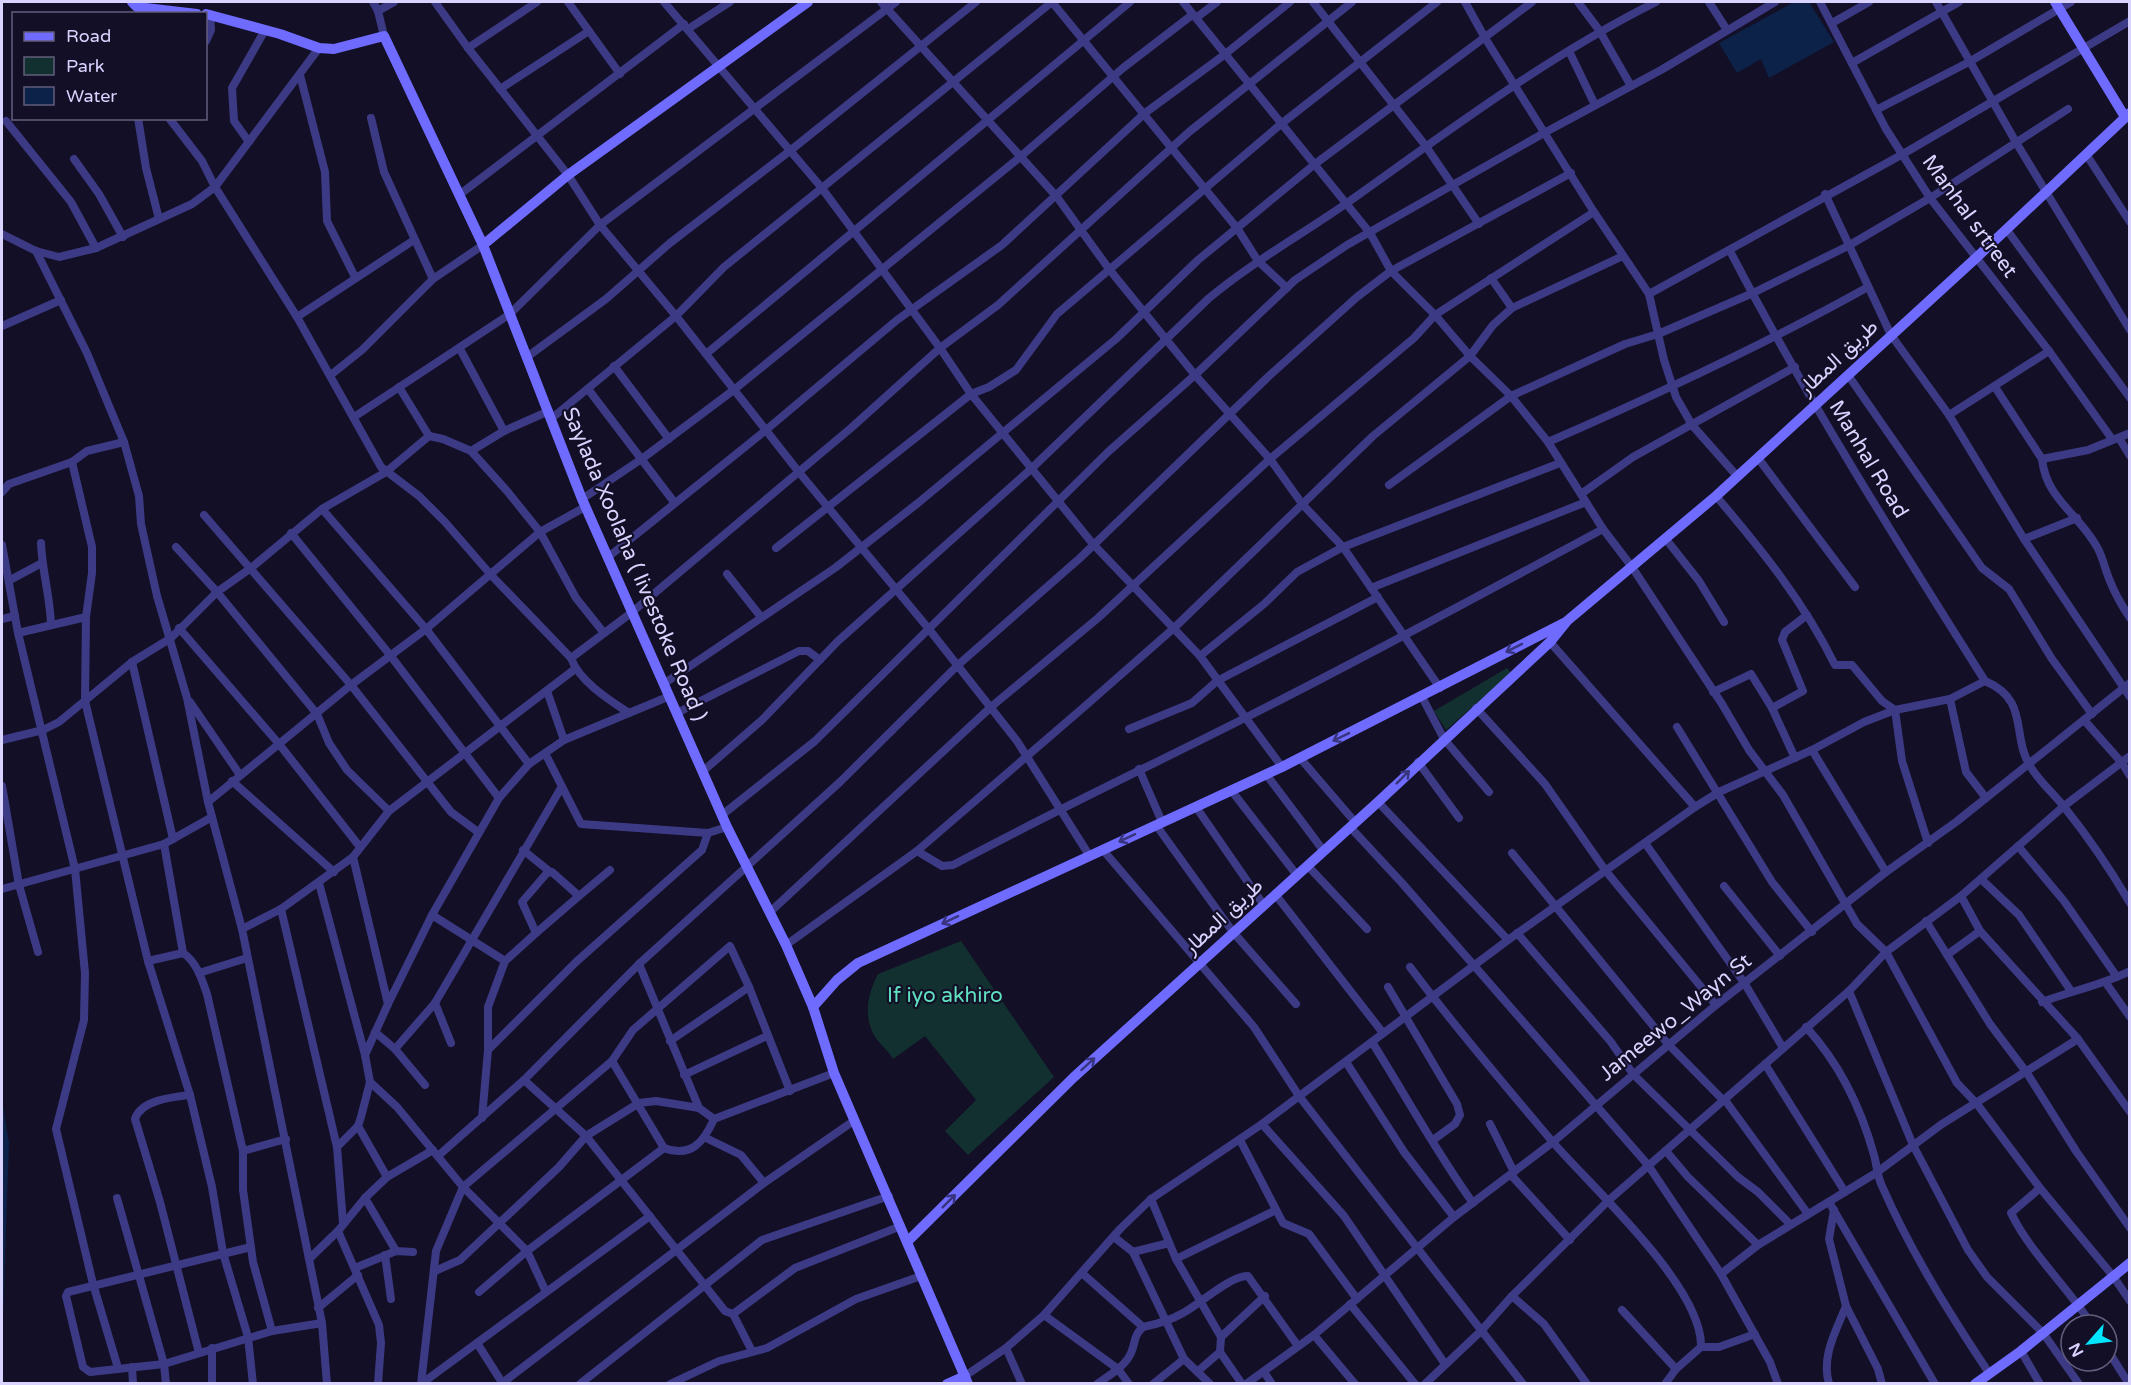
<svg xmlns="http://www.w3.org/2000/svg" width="2131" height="1385" viewBox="0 0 2131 1385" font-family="'Varela Round',Vazirmatn,sans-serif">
	<rect width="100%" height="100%" fill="#130f26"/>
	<g fill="#12302f">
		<polygon points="1507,668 1511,673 1446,730 1434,711"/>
		<path d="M961,941l93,136 -86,78 -23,-24 31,-31 -51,-64 -32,23c-4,-7 -10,-12 -15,-18 -16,-21 -11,-46 0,-67z"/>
	</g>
	<g fill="#0c2248">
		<polygon points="1794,2 1809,2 1834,42 1769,78 1761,59 1737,73 1719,43"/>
		<polygon points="2,1099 9,1143 2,1345"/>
	</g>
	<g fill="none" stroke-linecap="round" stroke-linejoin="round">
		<g stroke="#3d3a85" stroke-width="8">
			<polyline points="373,2 378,11 384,36"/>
			<polyline points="435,2 468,48 568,175 600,225 676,316 798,471 928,628 1017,741 1089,855"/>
			<polyline points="568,2 620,74"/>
			<polyline points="664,2 821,187 940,348 971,394 1093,544 1200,656 1282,767"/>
			<polyline points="881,2 1057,197 1109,269 1195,375 1270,459 1303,505 1343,547 1440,688"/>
			<polyline points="1052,2 1237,228 1258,261 1287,288"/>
			<polyline points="1183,2 1370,233 1391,271 1435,315 1470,356 1511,396 1548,442 1603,529 1632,567 1722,704 1749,750 1783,795 1857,924 1886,952 1957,1083 1977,1104 2040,1188 2113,1276 2130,1301"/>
			<polyline points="1313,2 1425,145 1479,224"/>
			<polyline points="1465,2 1485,38 1594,212"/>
			<polyline points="1578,2 1599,30 1631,86"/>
			<polyline points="1709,2 1727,30"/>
			<polyline points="1820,2 1886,129 1930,198 2049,351 2112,439"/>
			<polyline points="1936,2 2017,144 2130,330"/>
			<polyline points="378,11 394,2"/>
			<polyline points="1196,18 1217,2"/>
			<polyline points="1832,23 1869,2"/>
			<polyline points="688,29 730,2"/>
			<polyline points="206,41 211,30 210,14"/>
			<polyline points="468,48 537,2"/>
			<polyline points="1569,51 1595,105"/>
			<polyline points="1852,63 1959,2"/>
			<polyline points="300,75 325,172 327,221 355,277"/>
			<polyline points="500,89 589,31"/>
			<polyline points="1876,110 1969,62 2071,2"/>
			<polyline points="138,118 146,168 159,219"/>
			<path d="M169,118l33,43 13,26 82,130 84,150 38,29 26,26 46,53 80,83c8,23 38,42 58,55"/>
			<polyline points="6,121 71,202 96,248"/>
			<polyline points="249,142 234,121 232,88 265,30"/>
			<polyline points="2086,154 2130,222"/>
			<polyline points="74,159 99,194 123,237"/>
			<polyline points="1825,194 1891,335 1949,415 2024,539 2130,697"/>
			<polyline points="459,195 684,24"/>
			<polyline points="2007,230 2130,398"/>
			<polyline points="2,234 36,251 59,257 96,248 192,204 215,187 319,48"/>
			<polyline points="36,251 87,353 124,442"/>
			<path d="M1730,251c77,148 166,289 255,430"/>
			<polyline points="1491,278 1512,308"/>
			<polyline points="433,279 483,245"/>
			<polyline points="1649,294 1903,154 2130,21"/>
			<polyline points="297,317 414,240"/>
			<polyline points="2,326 61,300"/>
			<polyline points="460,349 504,431"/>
			<polyline points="706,354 1130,2"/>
			<polyline points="527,357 606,299 670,243 791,150 976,2"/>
			<polyline points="614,366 669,439"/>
			<polyline points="332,374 362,350 433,279 384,172 371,118"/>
			<polyline points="1848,375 1982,568 2009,589 2052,659 2092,714"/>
			<polyline points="399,387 429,436"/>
			<polyline points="1995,387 2042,459 2088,450 2130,433"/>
			<polyline points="588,389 674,502"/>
			<polyline points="1949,415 2049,351"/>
			<polyline points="354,417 510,314 600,225 896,2"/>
			<polyline points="552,418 676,316 724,267 1052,2"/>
			<polyline points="2119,438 2130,456"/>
			<path d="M1548,442c110,-48 216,-97 320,-155"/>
			<polyline points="471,451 504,431 549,411"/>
			<polyline points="1758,458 1855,587"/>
			<path d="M2042,459c4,40 37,55 55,88 6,10 8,23 13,34 5,13 12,25 20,37"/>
			<polyline points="72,462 92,547 92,573 86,617 85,701 148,961 190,1095 212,1187 223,1253 248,1337 253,1384"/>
			<polyline points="1389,485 1511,396 1625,344 1658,334 1753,293 1848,246 1930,198 2068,109"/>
			<polyline points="2,492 9,484 72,462 87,451 124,442 139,496 141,524 157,596 187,698 208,802 242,929 322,1323 327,1384"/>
			<polyline points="1581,494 1633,457 1795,367"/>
			<path d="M1716,496c45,53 88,106 119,169h17l30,36 13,9 7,51 26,82"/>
			<polyline points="582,499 643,458 735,389 1020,157 1123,68 1192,15"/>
			<polyline points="322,509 426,629 529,764"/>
			<polyline points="204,515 351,685 451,812 478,832"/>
			<polyline points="291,533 390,655 499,798"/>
			<polyline points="1665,538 1699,581 1724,622"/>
			<polyline points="2024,539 2077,518"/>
			<path d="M41,543c1,28 9,53 10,81"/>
			<polyline points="2,545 18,633 75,869 85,973 84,1020 56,1129 93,1284 118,1368"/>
			<polyline points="176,547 217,592 317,714 329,743 347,770 389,811"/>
			<polyline points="776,548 971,394 989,387 1016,370 1057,314 1281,124 1437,2"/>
			<polyline points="607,558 766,430 897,320 1002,245 1145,113 1224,55 1290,2"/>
			<polyline points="727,574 761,617"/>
			<polyline points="10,580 42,563"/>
			<polyline points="1371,588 1586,502"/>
			<polyline points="2,619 15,616"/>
			<polyline points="179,628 279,744 360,847"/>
			<polyline points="18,633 86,617"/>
			<polyline points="1550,642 1695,807"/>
			<polyline points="1200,656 1264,604 1297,572 1343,547 1560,463"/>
			<polyline points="571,658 631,613 851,428 940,348 998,305 1189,132 1352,2"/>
			<polyline points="132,662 173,839"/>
			<polyline points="665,683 835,568 918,503 1116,339 1198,260 1315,164 1532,2"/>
			<polyline points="547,691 564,740"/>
			<polyline points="1713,692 1751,674 1772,708 1803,691 1782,640 1785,632 1807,615"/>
			<polyline points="1422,697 1444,739 1489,792"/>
			<polyline points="1950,699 1966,772 1986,798"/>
			<polyline points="190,702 240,775"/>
			<polyline points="1476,708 1545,784 1605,870 1716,1005"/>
			<polyline points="1772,708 1795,758"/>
			<polyline points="677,713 799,651 808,651 820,660"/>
			<polyline points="2084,720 2122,763 2130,776"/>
			<polyline points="1677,727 1772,882 1812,932"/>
			<polyline points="1129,729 1192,703 1217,681 1378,597"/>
			<polyline points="2,740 43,730 59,722 132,662 171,638 217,592 251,568 322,509 386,472 429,436 443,439 471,451 507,491 540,532 576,598 604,633"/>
			<polyline points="1812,750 1886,872"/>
			<polyline points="545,753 581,824 708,833 727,827"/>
			<polyline points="1300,758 1355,822"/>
			<polyline points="1418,762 1459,818"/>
			<polyline points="1139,769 1162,822"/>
			<path d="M702,772l60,-52 76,-79 193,-172 177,-170c43,-36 93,-64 139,-96 100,-71 199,-146 309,-201"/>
			<polyline points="1266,774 1323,850"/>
			<polyline points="232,781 334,872"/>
			<polyline points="2,786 19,885 38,952"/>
			<polyline points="1231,790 1296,874"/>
			<polyline points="208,802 351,685 426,629 540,532 585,507"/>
			<polyline points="1378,802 1508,940"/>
			<polyline points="1196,807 1263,904"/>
			<polyline points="722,815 815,741 1108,452 1195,375 1295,280 1347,245 1544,133 1661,70 1775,2"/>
			<polyline points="1156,825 1233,932 1296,1004"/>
			<polyline points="1350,827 1402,883 1648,1165 1721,1274 1770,1362 1778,1384"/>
			<polyline points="1645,843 1745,984 1783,1048"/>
			<polyline points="164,844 183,953"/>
			<polyline points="2018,846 2064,901 2117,977"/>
			<polyline points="523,850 549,871"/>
			<polyline points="1103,850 1254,1027 1299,1096 1523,1384"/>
			<path d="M917,851l25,15 11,-1c97,-52 195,-98 292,-147 121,-61 239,-125 358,-189"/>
			<polyline points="1512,853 1668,1044 1724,1101"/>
			<polyline points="353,857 388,1004"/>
			<polyline points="1307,865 1367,929"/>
			<polyline points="1981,879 2019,915 2071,991"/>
			<polyline points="319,883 365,1055"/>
			<polyline points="1724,886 1780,956"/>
			<polyline points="2,889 164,844 212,817"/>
			<polyline points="1275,894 1383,1033"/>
			<polyline points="1961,896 1980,931 2078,1039 2130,1112"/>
			<polyline points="281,909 337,1147"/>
			<polyline points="770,912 991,707 1098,618 1270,459 1414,338 1435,315 1594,212 1649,294 1664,360 1676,397 1692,425 1737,476"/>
			<polyline points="432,915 505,961 536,933 522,902 547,873 552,872 579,896 610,870"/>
			<polyline points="1926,921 1990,1024 2027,1073 2076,1151 2130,1228"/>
			<polyline points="242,929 281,909 353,857 389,811 575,669"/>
			<polyline points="536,933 579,896"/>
			<polyline points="1517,933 1611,1042 1633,1074 1738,1177 1758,1192 1790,1224"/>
			<polyline points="786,945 917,851 1084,707 1174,628 1373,436 1470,356 1493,325 1512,308 1623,256"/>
			<polyline points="1947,955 1980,931"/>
			<path d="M148,961l35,-8c14,9 19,27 24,41l36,157v39l10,72 19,69"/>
			<polyline points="639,964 699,1108"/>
			<path d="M1410,967c44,59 93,116 141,173 39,46 152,146 150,207l-25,22 -11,15"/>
			<polyline points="199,973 247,958"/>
			<polyline points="2106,983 2130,1017"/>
			<polyline points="1388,987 1457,1104 1460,1115 1455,1124 1433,1140"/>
			<polyline points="1849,991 1913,1145 1968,1250 1987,1277 2043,1333 2079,1384"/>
			<path d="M2042,1002c29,-11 60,-17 88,-31"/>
			<polyline points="435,1003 451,1043"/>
			<path d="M1806,1027c33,36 55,81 68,128 3,11 3,21 8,31 29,66 67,127 107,187"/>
			<polyline points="375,1032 395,1049 425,1085"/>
			<polyline points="670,1041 749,987"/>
			<path d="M1372,1042c34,54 64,110 101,161"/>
			<polyline points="395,1049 435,1003 561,788"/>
			<polyline points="488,1050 488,1007 505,961"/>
			<polyline points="612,1061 633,1030 730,946 749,987 790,1091"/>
			<polyline points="1346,1062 1404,1152 1454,1217"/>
			<polyline points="1765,1064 1845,1192"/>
			<polyline points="684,1075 767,1036"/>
			<polyline points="524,1080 586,1136 725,1311 733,1314 795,1268 901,1226"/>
			<polyline points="370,1082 397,1107 463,1187 527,1251 546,1292"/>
			<path d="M190,1095c-18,2 -49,5 -55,24l25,83 39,151"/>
			<polyline points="1725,1100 1808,1214"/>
			<polyline points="482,1118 488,1050 576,962 702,850 708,833"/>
			<polyline points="1262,1124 1344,1216 1445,1364"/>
			<polyline points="1490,1124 1514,1172"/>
			<polyline points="358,1126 387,1177"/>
			<polyline points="706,1138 741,1155 764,1183"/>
			<polyline points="1240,1140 1283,1223 1309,1234 1357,1299"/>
			<polyline points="243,1151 286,1139"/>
			<polyline points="1666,1151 1688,1177 1758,1245"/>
			<polyline points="438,1156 524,1080 639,964 840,782 958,665 1080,558 1270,375 1357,297 1391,271 1571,173"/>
			<polyline points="1511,1175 1570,1240"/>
			<path d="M2040,1188l-29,25c20,41 56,73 81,112"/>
			<polyline points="117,1198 164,1364 166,1384"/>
			<polyline points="365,1198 396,1251"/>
			<polyline points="1151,1199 1176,1259 1221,1337 1220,1352 1242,1384"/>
			<polyline points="1829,1202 1935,1384"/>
			<polyline points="1834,1210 1829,1239 1846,1306 1878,1369 1882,1384"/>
			<polyline points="343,1223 337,1147 358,1126 361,1117 370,1082 365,1055 388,1004 432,915 499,798 529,764 564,740 670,696"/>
			<polyline points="338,1231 379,1325 381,1343 378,1384"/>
			<polyline points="1114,1237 1133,1252 1184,1359 1210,1384"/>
			<polyline points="251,1247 68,1292 66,1296 83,1367 90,1372 164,1364 272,1331 322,1323"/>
			<polyline points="1133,1252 1169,1243"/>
			<polyline points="385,1255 391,1299"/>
			<polyline points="309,1259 338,1231 365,1198 387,1177 433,1150"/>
			<polyline points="1176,1259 1276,1210"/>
			<polyline points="355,1268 396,1251 413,1252"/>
			<polyline points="435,1271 460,1260 559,1167 586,1136 639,1103 656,1101 687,1106 699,1108 714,1119"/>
			<path d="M1083,1274l60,53c15,-3 28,-7 40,-14 17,-9 48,-38 65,-37l50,70"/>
			<polyline points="1721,1274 1758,1245 1876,1173 1942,1124 2078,1039"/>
			<path d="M479,1292l48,-41 137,-103c27,10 40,-6 50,-29l120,-46"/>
			<polyline points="1512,1296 1544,1324 1587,1384"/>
			<polyline points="1350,1304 1415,1384"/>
			<polyline points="318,1308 358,1275"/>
			<polyline points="1622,1310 1676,1369"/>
			<polyline points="733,1314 752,1351"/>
			<polyline points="1044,1315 1118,1369 1129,1384"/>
			<polyline points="1314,1335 1355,1384"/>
			<polyline points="1221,1337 1265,1296"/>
			<polyline points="477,1343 503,1384"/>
			<polyline points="1701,1347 1719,1347 1755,1334"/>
			<polyline points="1006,1348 1022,1384"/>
			<polyline points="2107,1349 2129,1384"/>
			<polyline points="2021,1351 2040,1384"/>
			<polyline points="132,1367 133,1384"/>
			<polyline points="1198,1371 1220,1352"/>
			<polyline points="1264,1372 1272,1384"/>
			<path d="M965,1376l41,-28 38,-33 76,-86 31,-30 111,-75 246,-184 187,-133 24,-15 93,-42 52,-28 31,-12 55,-11 35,-18c45,19 26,54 45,85 9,15 24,28 35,42 24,30 45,61 65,95"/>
			<polyline points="212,1384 212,1348"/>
			<polyline points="421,1384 436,1251 463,1187 612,1061 664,1148"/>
			<polyline points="421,1384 650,1216"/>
			<polyline points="501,1384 764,1183 855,1120"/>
			<polyline points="580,1384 762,1240 889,1196"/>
			<polyline points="670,1384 719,1361 767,1348 856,1299 921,1276"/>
			<path d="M1097,1384c12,-9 28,-17 34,-31 5,-11 2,-17 12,-26"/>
			<polyline points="1153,1384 1184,1359"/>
			<polyline points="1246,1384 1314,1335 1454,1217 1553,1142 1716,1005 1886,872 1956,822 2130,683"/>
			<polyline points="1425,1384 1481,1331 1512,1296 1609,1200 1849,991 1886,952 1961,896 2064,806 2130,756"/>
			<path d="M1829,1384c-8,-28 7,-53 17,-78"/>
		</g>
		<g stroke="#6f6bff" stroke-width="10">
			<polyline points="132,2 137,7 197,14"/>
			<polyline points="2055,2 2125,117"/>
			<polyline points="206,14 280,34 319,48 334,49 384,36 483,245 582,499 727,827 786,945 813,1007 834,1073 968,1384"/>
			<polyline points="483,245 568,175 808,2"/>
			<polyline points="813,1007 837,980 858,963 1282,767 1564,623"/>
			<polyline points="907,1242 1074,1077 1378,802 1550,642 1567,621 1716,496 1976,258 2130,113"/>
			<polyline points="947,1384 965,1376"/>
			<polyline points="1975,1384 2021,1351 2130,1263"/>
		</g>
	</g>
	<defs><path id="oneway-shaft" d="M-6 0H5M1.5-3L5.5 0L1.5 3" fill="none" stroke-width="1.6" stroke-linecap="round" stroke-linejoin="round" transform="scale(1.5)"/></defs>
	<g stroke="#38347d">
		<use href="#oneway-shaft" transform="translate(1514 648) rotate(153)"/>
		<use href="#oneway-shaft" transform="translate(1341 737) rotate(154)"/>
		<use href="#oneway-shaft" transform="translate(1403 777) rotate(-45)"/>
		<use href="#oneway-shaft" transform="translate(1127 838) rotate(155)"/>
		<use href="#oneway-shaft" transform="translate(950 920) rotate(155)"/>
		<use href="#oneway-shaft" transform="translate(1088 1064) rotate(-42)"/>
		<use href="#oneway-shaft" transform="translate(949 1201) rotate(-45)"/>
	</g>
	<g text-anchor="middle" stroke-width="4.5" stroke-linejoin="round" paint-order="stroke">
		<g font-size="21" fill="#d9d4ff" stroke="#130f26">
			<text transform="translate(1970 216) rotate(54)" y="7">Manhal srtreet</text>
			<text transform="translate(1838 357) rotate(-43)" y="7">طريق المطار</text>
			<text transform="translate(1869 459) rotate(59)" y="7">Manhal Road</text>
			<text transform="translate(635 564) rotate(67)" y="7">Saylada Xoolaha ( livestoke Road )</text>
			<text transform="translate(1223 916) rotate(-43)" y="7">طريق المطار</text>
			<text transform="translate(1675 1017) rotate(-39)" y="7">Jameewo_Wayn St</text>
		</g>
		<g font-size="21" fill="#5fe0c0" stroke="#130f26">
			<text x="945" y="1002">If iyo akhiro</text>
		</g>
	</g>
	<rect width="2131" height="1385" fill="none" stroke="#d9d4ff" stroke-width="6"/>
	<rect x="12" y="12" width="195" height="108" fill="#130f26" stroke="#625e7d" stroke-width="1.5"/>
	<rect x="24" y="32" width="30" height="9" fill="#6f6bff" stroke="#625e7d" stroke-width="1.5"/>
	<text x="66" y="42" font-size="18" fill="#d9d4ff">Road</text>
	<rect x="24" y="57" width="30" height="18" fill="#12302f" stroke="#625e7d" stroke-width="1.5"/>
	<text x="66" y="72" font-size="18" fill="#d9d4ff">Park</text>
	<rect x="24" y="87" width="30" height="18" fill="#0c2248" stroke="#625e7d" stroke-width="1.5"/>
	<text x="66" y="102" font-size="18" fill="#d9d4ff">Water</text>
	<g transform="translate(2089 1343) rotate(242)"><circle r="28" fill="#130f26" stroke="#625e7d" stroke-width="1.5"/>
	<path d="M0-4.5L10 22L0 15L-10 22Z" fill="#00e5ff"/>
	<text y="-9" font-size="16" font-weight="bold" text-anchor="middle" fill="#d9d4ff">N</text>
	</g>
</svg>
